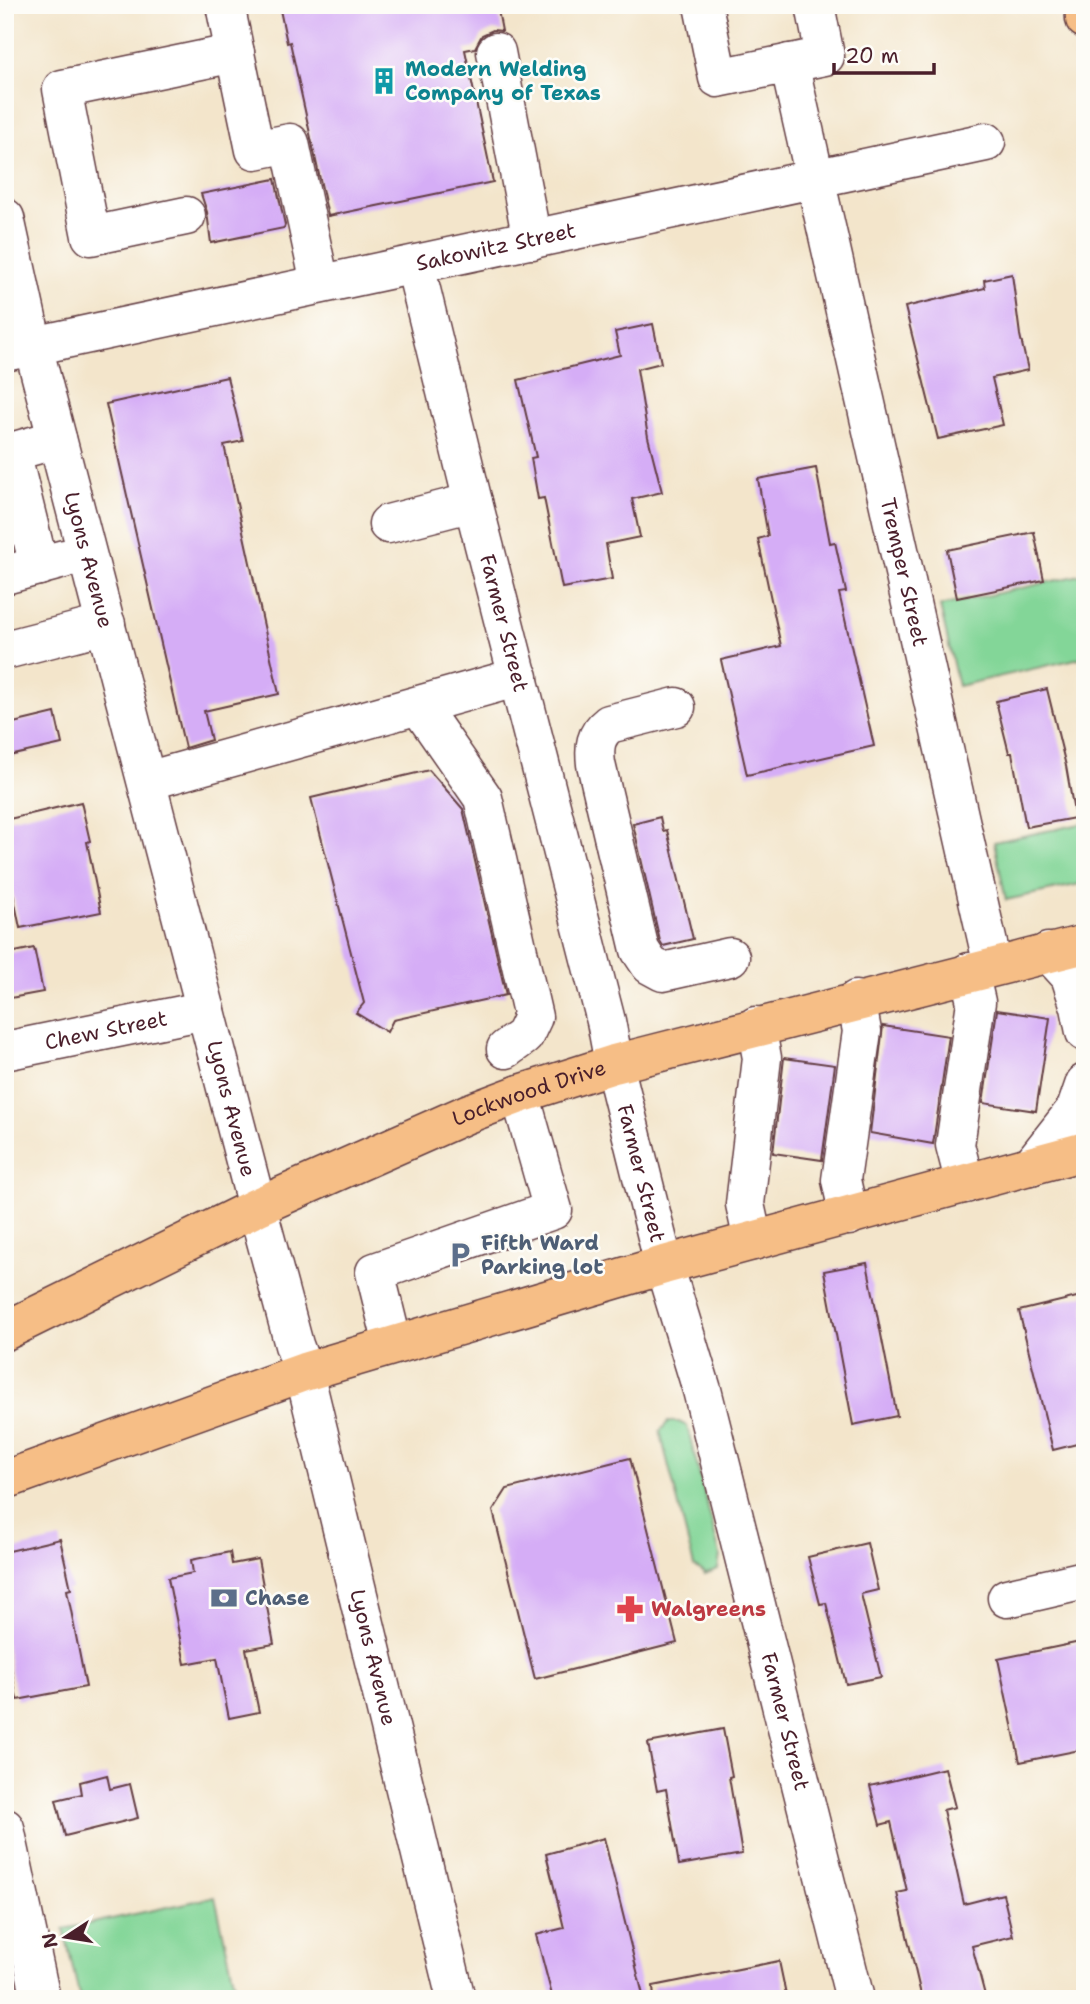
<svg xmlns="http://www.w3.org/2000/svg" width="1090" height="2004" viewBox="0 0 1090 2004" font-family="'Shantell Sans',sans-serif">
	<rect width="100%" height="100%" fill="#fdfcf7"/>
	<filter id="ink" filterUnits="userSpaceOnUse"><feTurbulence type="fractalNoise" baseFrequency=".0143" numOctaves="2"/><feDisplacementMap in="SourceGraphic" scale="14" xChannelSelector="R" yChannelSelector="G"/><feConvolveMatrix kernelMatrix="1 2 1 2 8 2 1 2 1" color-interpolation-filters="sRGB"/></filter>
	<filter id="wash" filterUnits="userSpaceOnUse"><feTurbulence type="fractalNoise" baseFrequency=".00686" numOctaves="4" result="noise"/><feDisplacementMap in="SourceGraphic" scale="28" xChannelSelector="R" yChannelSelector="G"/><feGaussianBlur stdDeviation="1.57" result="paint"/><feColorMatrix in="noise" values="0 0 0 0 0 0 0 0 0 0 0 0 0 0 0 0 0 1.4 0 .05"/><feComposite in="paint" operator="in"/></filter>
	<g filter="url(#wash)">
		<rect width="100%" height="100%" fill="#f3e5cb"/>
		<g fill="#83d698" stroke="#667a62" stroke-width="2">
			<polygon points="1085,574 1085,657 958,686 940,606"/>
			<polygon points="1085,823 1085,883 1006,900 994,842"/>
			<polygon points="668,1422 679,1422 687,1426 720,1555 718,1569 705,1574 694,1566 660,1431"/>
			<polygon points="215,1897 238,1999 80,1999 64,1929"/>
		</g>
		<g id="blocks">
			<g fill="#d5adf6">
				<polygon points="279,5 497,5 502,31 493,30 482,35 475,48 465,50 493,182 328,216 290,42 287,43"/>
				<polygon points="275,179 285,225 284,228 211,243 207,212 201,194"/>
				<polygon points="1012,274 1020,335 1028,370 992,378 1003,425 938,439 905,307 985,288 984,280"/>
				<polygon points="653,324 661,363 637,369 648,437 662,492 632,499 640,537 606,544 612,579 562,588 544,498 538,499 531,458 536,457 518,380 620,355 615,332"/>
				<polygon points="227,377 243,441 224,445 279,694 204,711 211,740 185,748 106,404"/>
				<polygon points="816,468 830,543 835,542 846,592 839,593 874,746 747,775 721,660 781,646 758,539 768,536 758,479"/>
				<polygon points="1034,532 1044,580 957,598 947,550"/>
				<polygon points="1047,689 1066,766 1075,818 1026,827 1012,753 1009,753 996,701"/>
				<polygon points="55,713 62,744 5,757 5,725"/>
				<polygon points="429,770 463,809 506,995 393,1020 387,1032 356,1013 364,1003 311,798"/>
				<polygon points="81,802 90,841 87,842 101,912 20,928 5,854 5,820"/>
				<polygon points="660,817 663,831 667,830 693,939 663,946 660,941 633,824"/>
				<polygon points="34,948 43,992 5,999 5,954"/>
				<polygon points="997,1010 1050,1018 1036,1111 983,1103"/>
				<polygon points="883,1026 949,1036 933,1144 870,1133"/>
				<polygon points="784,1058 835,1065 822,1160 773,1153"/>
				<polygon points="867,1263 897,1416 853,1425 824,1271"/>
				<polygon points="1085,1295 1085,1442 1053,1450 1019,1311"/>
				<polygon points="630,1458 677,1643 535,1679 493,1511 507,1489"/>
				<polygon points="60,1539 71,1589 67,1590 86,1687 17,1700 5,1639 5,1552"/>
				<polygon points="867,1543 878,1590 861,1594 881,1677 846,1684 826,1603 820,1604 808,1557"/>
				<polygon points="230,1552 232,1564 258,1559 274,1644 246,1649 259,1712 229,1718 217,1658 185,1664 168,1578 193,1573 191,1560"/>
				<polygon points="1085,1641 1085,1749 1020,1762 998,1659"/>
				<polygon points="723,1729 732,1776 729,1777 742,1854 679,1865 666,1789 657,1791 648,1743"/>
				<polygon points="945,1768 955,1807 943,1810 964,1904 1003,1894 1013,1936 972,1946 986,1999 922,1999 897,1893 907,1891 891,1822 880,1825 870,1786"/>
				<polygon points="107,1775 110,1789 130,1784 138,1818 65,1836 56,1800 82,1794 80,1782"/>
				<polygon points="604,1838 644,1999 553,1999 536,1935 564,1928 546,1854"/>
				<polygon points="779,1961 787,1999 654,1999 653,1986"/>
			</g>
		</g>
	</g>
	<g filter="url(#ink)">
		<use href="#blocks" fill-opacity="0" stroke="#633d43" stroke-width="2"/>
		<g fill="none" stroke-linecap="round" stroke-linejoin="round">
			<defs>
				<g id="minor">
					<polyline points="225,5 255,150 290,143 320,284"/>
					<polyline points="703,5 718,78 825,56 815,5"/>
					<polyline points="496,52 532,240"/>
					<path id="s1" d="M789,63l204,903"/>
					<polyline points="186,216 91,236 62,89 235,53"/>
					<path id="s2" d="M5,218l28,128 224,861 37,138 10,27 152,627"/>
					<path id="s3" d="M415,265l58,237 133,519 8,43 50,201 38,125 153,609"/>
					<path id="s4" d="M5,352l981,-210"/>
					<polyline points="388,524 473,502"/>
					<polyline points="39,566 11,452 57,439"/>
					<polyline points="5,575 64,559"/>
					<polyline points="5,650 106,624"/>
					<polyline points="419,706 483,798 533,1017 524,1036 506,1049"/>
					<path d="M676,707l-67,17c-14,11 -15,23 -13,40l44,186 10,15 13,7 67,-15"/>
					<polyline points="147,781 519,677"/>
					<polyline points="1048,952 1070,976 1080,1007 1085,1032"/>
					<path id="s5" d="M5,1051l201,-41"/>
					<polyline points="1031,1166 1076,1109 1085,1083"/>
					<polyline points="965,1184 955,1145 976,1002 969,972"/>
					<polyline points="849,1216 841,1180 862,1031 856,1000"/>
					<polyline points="753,1241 745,1204 762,1058 756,1026"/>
					<polyline points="393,1345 375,1272 553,1210 520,1094"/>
					<polyline points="1007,1598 1085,1580"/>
					<polyline points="5,1828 41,1999"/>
				</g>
				<g id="major">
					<path id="s6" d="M5,1331l252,-124 210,-93 53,-20 94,-30 471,-120"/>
					<polyline points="5,1480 304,1372 664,1265 1085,1151"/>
				</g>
				<polyline id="highway" points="1084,5 1085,19"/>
			</defs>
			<use href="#minor" stroke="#633d43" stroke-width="41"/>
			<use href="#major" stroke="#633d43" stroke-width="41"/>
			<use href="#highway" stroke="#633d43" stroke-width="41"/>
			<use href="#minor" stroke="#fff" stroke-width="38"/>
			<use href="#major" stroke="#f6be86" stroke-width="38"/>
			<use href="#highway" stroke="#f6be86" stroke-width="38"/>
		</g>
	</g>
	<defs>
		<symbol id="building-bare" viewBox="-9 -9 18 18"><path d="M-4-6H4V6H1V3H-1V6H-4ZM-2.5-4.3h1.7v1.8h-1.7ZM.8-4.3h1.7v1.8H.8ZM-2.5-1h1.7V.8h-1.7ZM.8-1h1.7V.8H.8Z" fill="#0f9aa8" stroke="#fdfcf7" stroke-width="2.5" paint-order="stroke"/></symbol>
		<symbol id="parking-bare" viewBox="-9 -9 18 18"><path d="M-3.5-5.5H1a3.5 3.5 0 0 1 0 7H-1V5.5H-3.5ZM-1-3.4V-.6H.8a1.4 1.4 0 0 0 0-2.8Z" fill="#5c6f8a" stroke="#fdfcf7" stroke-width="2.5" paint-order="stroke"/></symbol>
		<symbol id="bank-bare" viewBox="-9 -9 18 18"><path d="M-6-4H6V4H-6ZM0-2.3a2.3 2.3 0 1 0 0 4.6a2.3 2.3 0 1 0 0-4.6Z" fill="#5c6f8a" stroke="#fdfcf7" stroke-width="2.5" paint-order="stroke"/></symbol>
		<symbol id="pharmacy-bare" viewBox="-9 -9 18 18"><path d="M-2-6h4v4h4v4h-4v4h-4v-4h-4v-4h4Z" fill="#e0444e" stroke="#fdfcf7" stroke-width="2.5" paint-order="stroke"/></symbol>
	</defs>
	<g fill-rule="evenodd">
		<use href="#building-bare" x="365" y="62" width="38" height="38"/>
		<use href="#parking-bare" x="441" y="1236" width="38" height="38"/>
		<use href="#bank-bare" x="205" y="1579" width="38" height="38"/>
		<use href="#pharmacy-bare" x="611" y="1590" width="38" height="38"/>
	</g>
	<g text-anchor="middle" stroke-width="5" stroke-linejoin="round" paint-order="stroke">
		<g font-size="21" font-weight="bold" fill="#0d838f" stroke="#fdfcf7" text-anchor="start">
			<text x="405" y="76">Modern Welding<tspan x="405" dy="24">Company of Texas</tspan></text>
		</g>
		<g font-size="21" fill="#4a1f2b" stroke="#fdfcf7">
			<text dy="7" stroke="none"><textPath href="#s4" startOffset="502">Sakowitz Street</textPath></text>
			<text dy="7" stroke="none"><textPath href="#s2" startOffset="352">Lyons Avenue</textPath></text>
			<text dy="7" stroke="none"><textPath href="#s1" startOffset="522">Tremper Street</textPath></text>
			<text dy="7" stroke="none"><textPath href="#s3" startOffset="369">Farmer Street</textPath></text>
			<text dy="7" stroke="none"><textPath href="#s5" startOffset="103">Chew Street</textPath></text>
			<text dy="7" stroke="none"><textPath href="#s6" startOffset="576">Lockwood Drive</textPath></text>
			<text dy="7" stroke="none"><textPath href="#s2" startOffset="919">Lyons Avenue</textPath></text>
			<text dy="7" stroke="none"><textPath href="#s3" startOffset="936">Farmer Street</textPath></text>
			<text dy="7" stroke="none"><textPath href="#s2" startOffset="1486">Lyons Avenue</textPath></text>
			<text dy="7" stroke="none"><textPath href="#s3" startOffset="1503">Farmer Street</textPath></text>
		</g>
		<g font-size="21" font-weight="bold" fill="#4e5e75" stroke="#fdfcf7" text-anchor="start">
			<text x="481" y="1250">Fifth Ward<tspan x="481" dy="24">Parking lot</tspan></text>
			<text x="245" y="1605">Chase</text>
		</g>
		<g font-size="21" font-weight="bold" fill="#be3a42" stroke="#fdfcf7" text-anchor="start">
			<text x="651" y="1616">Walgreens</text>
		</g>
	</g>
	<rect width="1090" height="2004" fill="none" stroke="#fdfcf7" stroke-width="28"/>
	<g transform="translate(66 1937) rotate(258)" stroke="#fdfcf7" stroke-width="5" paint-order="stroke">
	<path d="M0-5L12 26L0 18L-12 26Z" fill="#4a1f2b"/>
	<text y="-10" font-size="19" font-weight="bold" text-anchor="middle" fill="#4a1f2b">N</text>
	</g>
	<path d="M834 63v10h100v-10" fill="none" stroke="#4a1f2b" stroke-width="3.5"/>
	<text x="845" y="63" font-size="21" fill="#4a1f2b" stroke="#fdfcf7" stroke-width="5" paint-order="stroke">20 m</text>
</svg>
